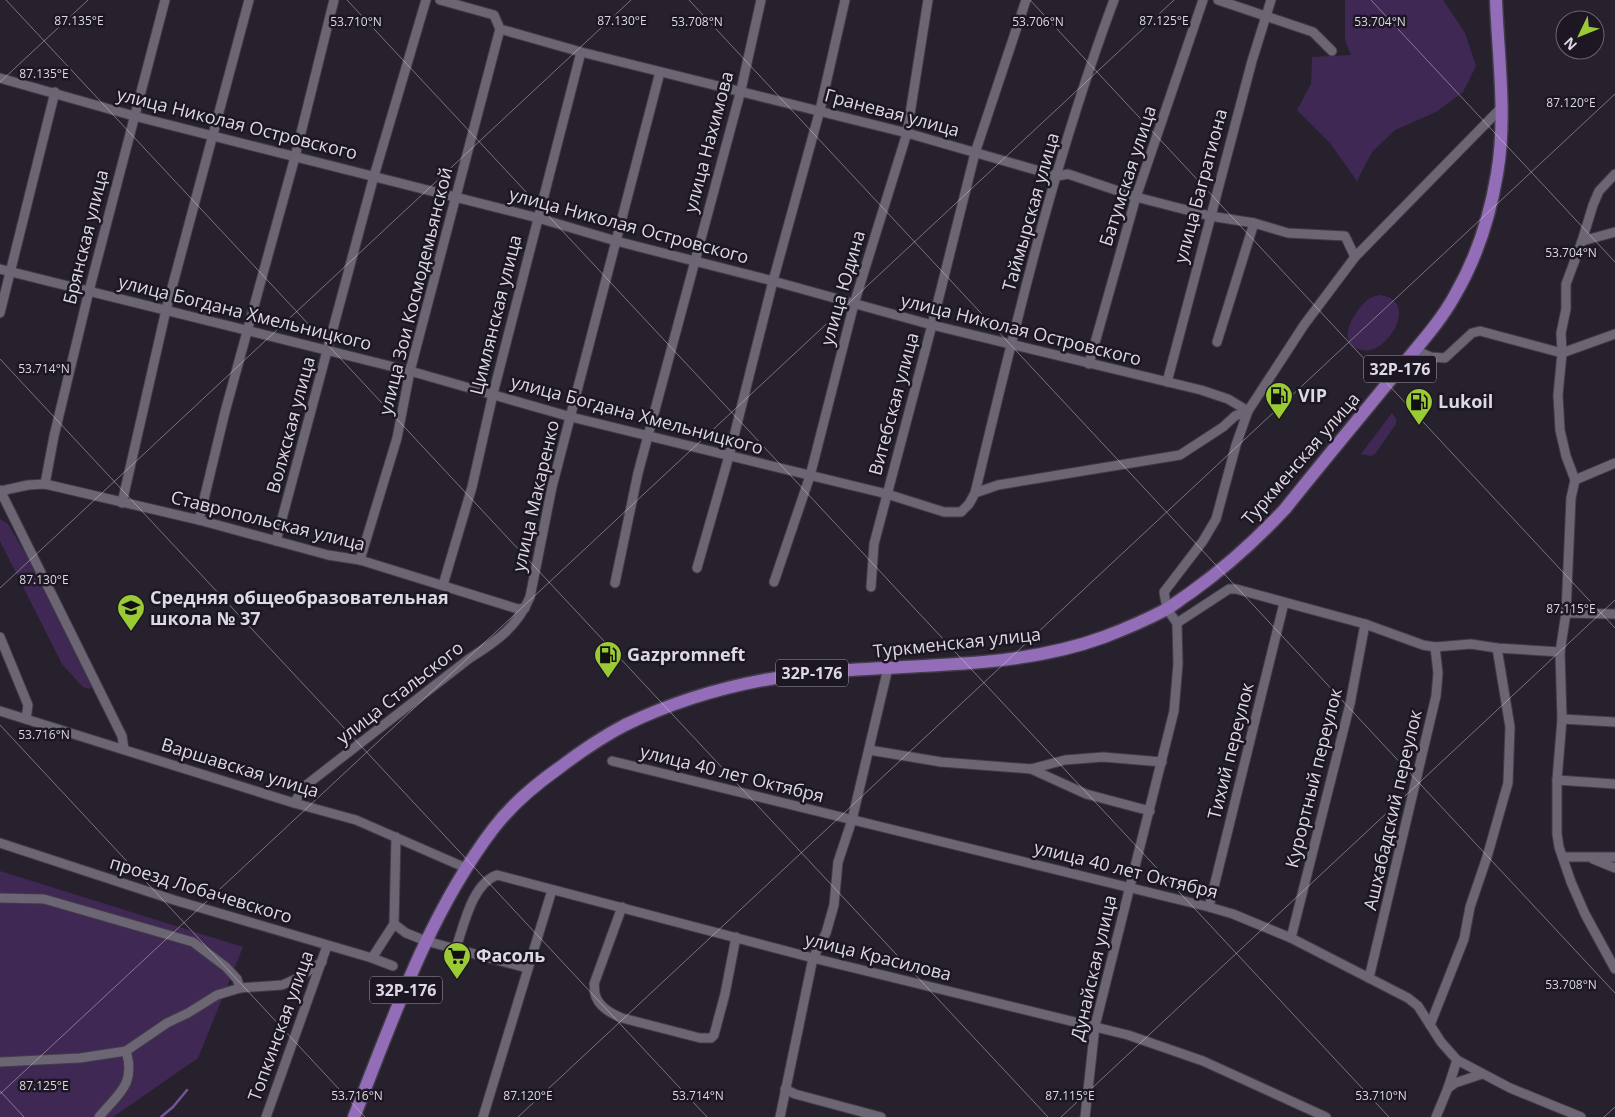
<svg xmlns="http://www.w3.org/2000/svg" width="1615" height="1117" viewBox="0 0 1615 1117" font-family="'Open Sans',sans-serif">
	<rect width="100%" height="100%" fill="#27212e"/>
	<g fill="#402855">
		<polygon points="1345,0 1443,0 1465,33 1476,66 1463,92 1436,112 1395,130 1372,152 1357,181 1330,143 1297,110 1311,84 1312,57 1351,55 1345,40"/>
		<path d="M1380,295c42,6 5,62 -18,55 -28,-7 -8,-37 4,-49 4,-4 9,-5 14,-6z"/>
		<polygon points="1392,413 1396,419 1396,424 1375,454 1371,456 1361,454"/>
		<polygon points="0,519 8,524 28,558 91,686 90,689 83,687 62,664 0,541"/>
		<polygon points="0,871 243,947 198,1058 113,1117 0,1117"/>
	</g>
	<g fill="none" stroke-linecap="round" stroke-linejoin="round">
		<polyline stroke="#755495" stroke-width="2.5" points="161,1117 173,1107 187,1090"/>
		<defs>
			<g id="minor">
				<polyline points="440,0 494,15 500,29 581,52 907,133 1057,176 1068,174 1136,197 1210,216 1254,223 1288,233 1345,236 1355,257"/>
				<polyline points="1218,0 1313,32 1332,51"/>
				<polyline points="0,78 134,116 538,218 616,241 773,281 932,325 1201,390 1228,399 1248,411"/>
				<polyline points="1615,174 1599,191 1593,205 1582,241 1566,284 1566,309 1561,333 1562,353 1558,395 1560,430 1566,456 1575,480 1571,498 1566,613 1560,652 1562,719 1557,780 1557,834 1559,847 1571,882 1585,914 1615,969"/>
				<polyline points="1582,241 1615,232"/>
				<polyline points="0,269 410,371 571,417 887,494 944,512 961,512 969,504 975,493 998,485 1180,455 1223,427 1235,416 1248,411"/>
				<polyline points="0,313 55,92"/>
				<polyline points="1217,342 1254,223"/>
				<polyline points="1415,350 1431,357 1445,358 1472,333 1480,331 1562,353 1615,334"/>
				<polyline points="1089,364 1136,197 1203,0"/>
				<polyline points="1167,382 1252,61 1271,0"/>
				<polyline points="1575,480 1615,463"/>
				<polyline points="45,484 54,436 89,291 165,0"/>
				<polyline points="0,490 122,736 124,749"/>
				<polyline points="0,491 28,485 45,484 199,520 328,555 360,560 518,609 525,608"/>
				<path d="M975,493c40,-166 79,-333 139,-493"/>
				<polyline points="122,503 166,310 249,0"/>
				<polyline points="199,520 225,412 295,157 334,0"/>
				<polyline points="276,541 374,176 426,0"/>
				<polyline points="360,560 397,438 410,371 500,29"/>
				<polyline points="697,568 729,456 773,281 820,110 845,0"/>
				<polyline points="774,582 810,476 854,304 907,133 928,0"/>
				<polyline points="615,583 638,473 741,90 761,0"/>
				<polyline points="443,585 472,487 493,394 581,52"/>
				<polyline points="871,587 874,544 932,325 975,153 1026,0"/>
				<polyline points="1566,613 1615,614"/>
				<polyline points="1177,623 1229,589 1236,589 1365,624 1423,645 1435,647 1471,644 1497,648 1560,652"/>
				<polyline points="0,637 28,705 26,719"/>
				<polyline points="0,711 294,803 356,820 466,868"/>
				<polyline points="1562,719 1615,722"/>
				<polyline points="869,750 941,762 1031,769 1065,760 1103,757 1162,762"/>
				<polyline points="612,761 1209,907 1233,914 1291,938 1408,998 1418,1006 1441,1042 1457,1060 1510,1088 1581,1117"/>
				<polyline points="1031,769 1086,794 1150,811"/>
				<polyline points="1557,780 1615,784"/>
				<path d="M294,803l11,-17 165,-128c27,-17 47,-31 60,-61l22,-110 108,-415"/>
				<polyline points="0,843 174,900 372,958 393,966"/>
				<polyline points="1563,857 1615,857"/>
				<polyline points="1593,859 1615,868"/>
				<polyline points="0,898 44,899 193,942 226,967 237,979 240,988"/>
				<path d="M622,907l-28,77c1,3 0,9 2,13 4,10 16,17 26,21l78,20h11l3,-3 11,-41 11,-57"/>
				<polyline points="1209,907 1284,603"/>
				<polyline points="394,924 406,933 426,941 527,968"/>
				<polyline points="1291,938 1350,704 1365,624"/>
				<path d="M456,948c8,-23 16,-64 41,-73l316,83 315,77 75,26 123,56"/>
				<polyline points="372,958 394,924 396,837"/>
				<polyline points="1369,978 1436,696 1438,673 1435,647"/>
				<polyline points="1430,1025 1464,939 1470,907 1487,857 1508,783 1510,727 1497,648"/>
				<polyline points="0,1062 80,1058 126,1051 167,1023 188,1013 217,995 240,988 282,985 298,978 322,962"/>
				<polyline points="1448,1088 1455,1083 1482,1074"/>
				<polyline points="785,1089 795,1094 881,1117"/>
				<path d="M99,1117c20,-24 37,-33 27,-66"/>
				<polyline points="266,1117 327,946"/>
				<polyline points="483,1117 552,890"/>
				<polyline points="780,1117 813,958 826,933 834,905 838,862 852,820 888,668"/>
				<polyline points="1085,1117 1095,1026 1174,711 1178,664 1177,623 1167,609 1164,592 1203,541 1216,519 1236,445 1248,411 1304,325 1355,257 1502,107"/>
				<polyline points="1436,1117 1448,1088 1457,1060"/>
			</g>
			<path id="primary" d="M354,1117c39,-98 74,-202 139,-288 18,-24 42,-44 66,-61 21,-16 43,-31 66,-43 62,-30 130,-47 198,-53 94,-9 191,-2 281,-35 21,-8 42,-17 61,-27 9,-5 17,-12 25,-17 35,-25 66,-53 95,-84 38,-48 77,-94 115,-141 19,-23 41,-47 55,-73 21,-36 35,-79 42,-121 10,-57 1,-117 -1,-174"/>
		</defs>
		<use href="#minor" stroke="#413c47" stroke-width="11"/>
		<use href="#primary" stroke="#413c47" stroke-width="15"/>
		<use href="#minor" stroke="#6c6574" stroke-width="9"/>
		<use href="#primary" stroke="#946db9" stroke-width="12"/>
	</g>
	<path fill="none" stroke="#ddd9e2" stroke-width="1" stroke-opacity="0.45" d="M6,0l1042,1117M347,0l1042,1117M689,0l926,993M1030,0l585,628M1371,0l244,262M0,82l88,-82M0,359l707,758M0,588l631,-588M0,725l365,392M0,1091l24,26M0,1094l1174,-1094M518,1117l1097,-1023M1061,1117l554,-517M1604,1117l11,-10"/>
	<defs>
		<symbol id="fuel-pin" viewBox="-11 -11 22 30"><path d="M0 17L-7.5 6A9.5 9.5 0 1 1 7.5 6Z" fill="#9acb34" stroke="#1d1724"/><path d="M-5.5-6h7V0h2V4h1.3V-2.5L3-4.5l.8-.8L6-3V5H2.5V1h-1V6h-7ZM-4.2-4.7v3.2H.2V-4.7Z" fill="#111"/></symbol>
		<symbol id="school-pin" viewBox="-11 -11 22 30"><path d="M0 17L-7.5 6A9.5 9.5 0 1 1 7.5 6Z" fill="#9acb34" stroke="#1d1724"/><path d="M0-5L7-2L0 1L-7-2ZM-4 1L0 2.5L4 1V4Q0 6-4 4Z" fill="#111"/></symbol>
		<symbol id="supermarket-pin" viewBox="-11 -11 22 30"><path d="M0 17L-7.5 6A9.5 9.5 0 1 1 7.5 6Z" fill="#9acb34" stroke="#1d1724"/><path d="M-6-5.5h2.5l.6 2H6L4.5 2H-2.5L-4.4-4H-6ZM-1.5 3.2a1.3 1.3 0 1 0 .1 0ZM3 3.2a1.3 1.3 0 1 0 .1 0Z" fill="#111"/></symbol>
	</defs>
	<g fill-rule="evenodd">
		<use href="#fuel-pin" x="1263" y="380" width="32" height="43"/>
		<use href="#fuel-pin" x="1403" y="386" width="32" height="43"/>
		<use href="#school-pin" x="115" y="592" width="32" height="43"/>
		<use href="#fuel-pin" x="592" y="639" width="32" height="43"/>
		<use href="#supermarket-pin" x="441" y="940" width="32" height="43"/>
	</g>
	<g text-anchor="middle" stroke-width="5" stroke-linejoin="round" paint-order="stroke">
		<g fill="#1d1724" stroke="#a39fa9" stroke-width="1">
			<rect x="1364" y="355.5" width="72" height="27" rx="4"/>
			<rect x="776" y="659.5" width="72" height="27" rx="4"/>
			<rect x="370" y="976.5" width="72" height="27" rx="4"/>
		</g>
		<g font-size="16" font-weight="bold" fill="#ddd9e2">
			<text x="1400" y="375">32Р-176</text>
			<text x="812" y="679">32Р-176</text>
			<text x="406" y="996">32Р-176</text>
		</g>
		<g font-size="18" fill="#ddd9e2" stroke="#1d1724">
			<text transform="translate(892 113) rotate(15)" y="6">Граневая улица</text>
			<text transform="translate(237 124) rotate(14)" y="6">улица Николая Островского</text>
			<text transform="translate(709 142) rotate(-75)" y="6">улица Нахимова</text>
			<text transform="translate(1128 176) rotate(-72)" y="6">Батумская улица</text>
			<text transform="translate(1201 186) rotate(-75)" y="6">улица Багратиона</text>
			<text transform="translate(1031 212) rotate(-74)" y="6">Таймырская улица</text>
			<text transform="translate(629 226) rotate(15)" y="6">улица Николая Островского</text>
			<text transform="translate(86 237) rotate(-76)" y="6">Брянская улица</text>
			<text transform="translate(843 288) rotate(-74)" y="6">улица Юдина</text>
			<text transform="translate(416 291) rotate(-76)" y="6">улица Зои Космодемьянской</text>
			<text transform="translate(245 313) rotate(14)" y="6">улица Богдана Хмельницкого</text>
			<text transform="translate(496 315) rotate(-76)" y="6">Цимлянская улица</text>
			<text transform="translate(1021 330) rotate(14)" y="6">улица Николая Островского</text>
			<text transform="translate(894 404) rotate(-75)" y="6">Витебская улица</text>
			<text transform="translate(637 415) rotate(15)" y="6">улица Богдана Хмельницкого</text>
			<text transform="translate(291 425) rotate(-75)" y="6">Волжская улица</text>
			<text transform="translate(1301 459) rotate(-49)" y="6">Туркменская улица</text>
			<text transform="translate(536 496) rotate(-77)" y="6">улица Макаренко</text>
			<text transform="translate(268 521) rotate(14)" y="6">Ставропольская улица</text>
			<text transform="translate(957 643) rotate(-6)" y="6">Туркменская улица</text>
			<text transform="translate(400 693) rotate(-38)" y="6">улица Стальского</text>
			<text transform="translate(1231 751) rotate(-76)" y="6">Тихий переулок</text>
			<text transform="translate(240 768) rotate(17)" y="6">Варшавская улица</text>
			<text transform="translate(732 774) rotate(14)" y="6">улица 40 лет Октября</text>
			<text transform="translate(1314 778) rotate(-76)" y="6">Курортный переулок</text>
			<text transform="translate(1393 810) rotate(-77)" y="6">Ашхабадский переулок</text>
			<text transform="translate(1126 870) rotate(14)" y="6">улица 40 лет Октября</text>
			<text transform="translate(201 890) rotate(17)" y="6">проезд Лобачевского</text>
			<text transform="translate(878 957) rotate(14)" y="6">улица Красилова</text>
			<text transform="translate(1094 968) rotate(-77)" y="6">Дунайская улица</text>
			<text transform="translate(281 1026) rotate(-70)" y="6">Топкинская улица</text>
		</g>
		<g font-size="18" font-weight="bold" fill="#ddd9e2" stroke="#1d1724" text-anchor="start">
			<text x="1298" y="402">VIP</text>
			<text x="1438" y="408">Lukoil</text>
			<text x="150" y="604">Средняя общеобразовательная<tspan x="150" dy="21">школа № 37</tspan></text>
			<text x="627" y="661">Gazpromneft</text>
			<text x="476" y="962">Фасоль</text>
		</g>
	</g>
	<g font-size="12" text-anchor="middle" fill="#ddd9e2" stroke="#1d1724" stroke-width="5" stroke-linejoin="round" paint-order="stroke">
		<text x="79" y="25">87.135°E</text>
		<text x="622" y="25">87.130°E</text>
		<text x="1164" y="25">87.125°E</text>
		<text x="356" y="26">53.710°N</text>
		<text x="697" y="26">53.708°N</text>
		<text x="1038" y="26">53.706°N</text>
		<text x="1380" y="26">53.704°N</text>
		<text x="44" y="78">87.135°E</text>
		<text x="1571" y="107">87.120°E</text>
		<text x="1571" y="257">53.704°N</text>
		<text x="44" y="373">53.714°N</text>
		<text x="44" y="584">87.130°E</text>
		<text x="1571" y="613">87.115°E</text>
		<text x="44" y="739">53.716°N</text>
		<text x="1571" y="989">53.708°N</text>
		<text x="44" y="1090">87.125°E</text>
		<text x="357" y="1100">53.716°N</text>
		<text x="698" y="1100">53.714°N</text>
		<text x="1381" y="1100">53.710°N</text>
		<text x="528" y="1100">87.120°E</text>
		<text x="1070" y="1100">87.115°E</text>
	</g>
	<g transform="translate(1580 35) rotate(227)"><circle r="24" fill="#1d1724" stroke="#6a6570"/>
	<path d="M0-4L9 19L0 12L-9 19Z" fill="#9acb34"/>
	<text y="-8" font-size="14" font-weight="bold" text-anchor="middle" fill="#ddd9e2">N</text>
	</g>
</svg>
